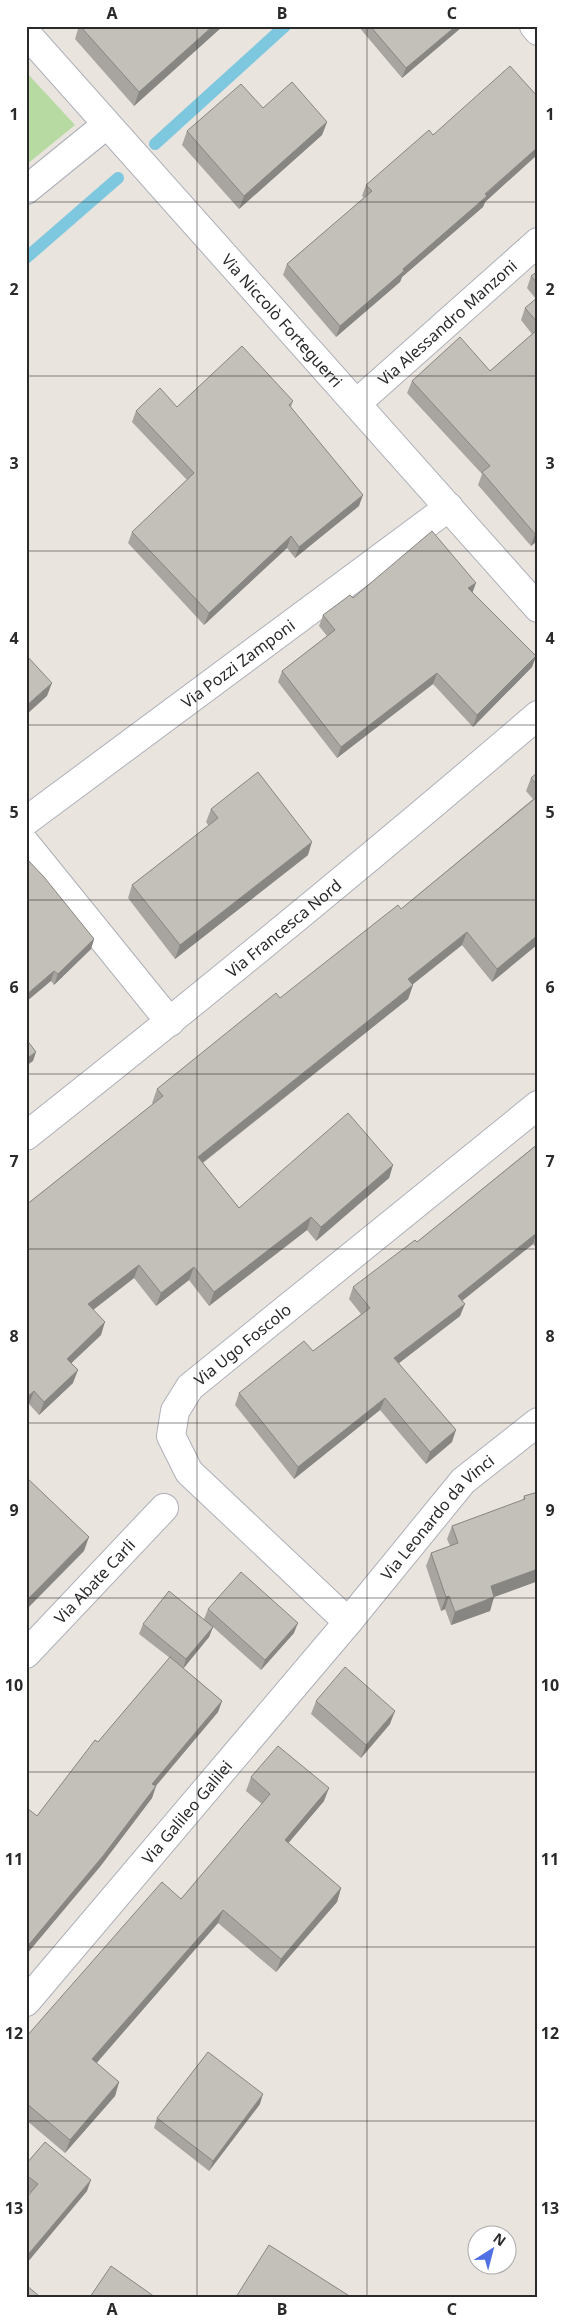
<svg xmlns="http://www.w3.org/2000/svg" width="564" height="2323" viewBox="0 0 564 2323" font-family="'Noto Sans',sans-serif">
	<rect width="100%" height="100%" fill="#eae4de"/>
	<polygon fill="#b6daa1" points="26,72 75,125 26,165"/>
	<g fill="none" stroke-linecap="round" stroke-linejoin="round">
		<g stroke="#7dc8df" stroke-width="12">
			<polyline points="155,144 285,26"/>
			<polyline points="26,258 118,178"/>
		</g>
		<defs>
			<g id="street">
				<polyline points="534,26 538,31"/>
				<path id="s1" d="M26,33l512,575"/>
				<polyline points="26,190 106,125"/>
				<path id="s2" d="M357,403l181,-161"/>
				<path id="s3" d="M26,821l423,-314"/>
				<polyline points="26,844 170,1022"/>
				<path id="s4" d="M26,1136c173,-137 344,-277 512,-421"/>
				<path id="s5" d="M348,1622l-159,-150 -18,-36 4,-25 15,-24 348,-282"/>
				<path id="s6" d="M26,1654l138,-146"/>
				<path id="s7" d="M26,2002l322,-380 115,-141 75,-59"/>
			</g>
		</defs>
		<use href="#street" stroke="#aeb0b9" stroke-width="30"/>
		<use href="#street" stroke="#fff" stroke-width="28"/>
	</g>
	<g fill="#a8a49f">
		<polygon points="79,26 223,26 134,106 75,39"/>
		<polygon points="358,26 463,26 462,27 402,78"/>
		<polygon points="538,97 538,154 485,202 483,207 402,277 400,282 336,337 283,275 287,264 364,198 362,196 366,185 433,135"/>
		<polygon points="263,108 327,122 322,135 239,209 182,145 187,131"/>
		<polygon points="538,271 538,540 531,546 478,485 482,474 407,393 412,381 490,371 532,334 521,320 525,308 536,299 527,288 531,276"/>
		<polygon points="293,401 291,407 359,506 295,558 287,548 204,625 128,543 132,532 187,480 132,422 136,411 177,407"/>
		<polygon points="472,593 536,656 532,667 473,727 433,684 337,758 278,682 282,671 327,636 319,626 323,615 353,598"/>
		<polygon points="538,772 538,944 492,982 462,945 412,985 413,985 408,999 203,1163 239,1208 393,1165 389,1178 316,1241 307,1230 209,1306 189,1280 156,1306 134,1278 93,1310 101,1335 71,1363 73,1383 39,1415 29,1404 26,1407 26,1205 153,1104 152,1103 157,1089 401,909 533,799 526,791 531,778"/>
		<polygon points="211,809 308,855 175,959 128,898 132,885 209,826 206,822"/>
		<polygon points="26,858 94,939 91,949 54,985 51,981"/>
		<polygon points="538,1141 538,1250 533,1244 462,1301 460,1316 399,1363 452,1442 426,1464 380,1410 294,1479 235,1405 239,1393 313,1351 361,1314 349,1299 353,1287 417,1242 536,1145"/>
		<polygon points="538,1492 538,1581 494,1597 490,1611 451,1625 445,1609 441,1611 426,1566 431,1553 450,1546 447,1539 452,1526 523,1500 524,1496"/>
		<polygon points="208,1609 294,1633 261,1670 213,1627 209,1637 183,1668 222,1701 218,1712 156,1786 152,1798 99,1868 37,1816 98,1742 170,1658 139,1634 143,1624 204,1619"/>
		<polygon points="316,1701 390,1724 361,1758 311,1714"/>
		<polygon points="251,1777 324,1801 288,1843 341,1888 337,1902 276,1972 218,1923 96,2063 119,2082 115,2096 65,2153 26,2120 26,2037 181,1899 262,1804 246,1791"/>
		<polygon points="260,2104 209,2171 154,2128 157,2118"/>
		<polygon points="26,2164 87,2191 26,2264 26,2198 30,2193 26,2190"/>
	</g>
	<g fill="#888682">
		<polygon points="213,26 223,26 134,106 139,92"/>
		<polygon points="456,26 463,26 462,27 402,78 406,68"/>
		<polygon points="327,122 322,135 239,209 244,196"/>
		<polygon points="538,147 538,154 485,202 483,207 402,277 400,282 336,337 340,326"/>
		<polygon points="363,495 359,506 295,558 299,547"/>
		<polygon points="538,531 538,540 531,546 535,534"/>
		<polygon points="291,536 287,548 204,625 209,613"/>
		<polygon points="476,583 472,594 468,588"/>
		<polygon points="536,656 532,667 473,727 477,715"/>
		<polygon points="437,673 433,684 337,758 341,747"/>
		<polygon points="52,683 47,696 26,715 26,706"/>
		<polygon points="312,842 308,855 175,959 180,945"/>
		<polygon points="467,932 462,945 403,992 408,979"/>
		<polygon points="538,935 538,944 492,982 497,969"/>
		<polygon points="94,939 91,949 54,985 58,974"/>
		<polygon points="54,971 51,981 26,1002 26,995"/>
		<polygon points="413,985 408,999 193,1170 198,1157"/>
		<polygon points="36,1052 33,1061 26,1066 26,1059"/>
		<polygon points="393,1165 389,1178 316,1241 321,1227"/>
		<polygon points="311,1217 307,1230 209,1306 214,1292"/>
		<polygon points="537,1231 533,1244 453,1308 458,1296"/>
		<polygon points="139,1265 134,1278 84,1317 88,1304"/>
		<polygon points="194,1267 189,1280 156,1306 161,1293"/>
		<polygon points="465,1304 460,1316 390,1370 394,1358"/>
		<polygon points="105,1322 101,1335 62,1372 67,1359"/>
		<polygon points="78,1370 73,1383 39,1415 44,1402"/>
		<polygon points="34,1391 29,1404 26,1407 26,1398"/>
		<polygon points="385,1398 380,1410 294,1479 298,1467"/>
		<polygon points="456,1430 452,1442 426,1464 430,1452"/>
		<polygon points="89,1537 84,1551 26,1610 26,1601"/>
		<polygon points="538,1569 538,1581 486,1600 491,1586"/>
		<polygon points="449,1596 445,1609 441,1611 446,1597"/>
		<polygon points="494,1597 490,1611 451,1625 455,1612"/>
		<polygon points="298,1623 294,1633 261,1670 265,1660"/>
		<polygon points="213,1627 209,1637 183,1669 186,1659"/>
		<polygon points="222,1701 218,1712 148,1795 152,1784"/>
		<polygon points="395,1711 390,1724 361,1758 366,1745"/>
		<polygon points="156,1786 152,1798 99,1868 26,1955 26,1948"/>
		<polygon points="329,1788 324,1801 280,1853 285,1840"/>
		<polygon points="341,1888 337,1902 276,1972 281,1959"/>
		<polygon points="223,1910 218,1923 88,2073 92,2059"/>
		<polygon points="119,2082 115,2096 65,2153 70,2140"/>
		<polygon points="263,2094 260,2104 209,2171 213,2161"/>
		<polygon points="91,2180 87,2191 26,2264 26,2257"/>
	</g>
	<g fill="#c3bfb9" stroke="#888682">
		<polygon points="80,26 213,26 139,92"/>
		<polygon points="370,26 456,26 406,68"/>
		<polygon points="510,66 538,97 538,147 485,194 487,196 403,269 404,271 340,326 287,264 372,191 366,185 429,130 433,135"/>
		<polygon points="292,82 327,122 244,196 187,131 241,84 263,108"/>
		<polygon points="538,271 538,284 531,276"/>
		<polygon points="538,297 538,323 525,308"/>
		<polygon points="538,329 538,531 535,534 482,472 490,466 412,381 460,337 490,371"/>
		<polygon points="242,346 293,401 289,405 363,495 299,547 291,536 209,613 132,532 194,473 136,411 160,388 177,407"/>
		<polygon points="432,531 476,583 468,588 536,656 477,715 437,673 341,747 282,671 335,630 323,615 350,595 353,598"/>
		<polygon points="26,655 52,683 26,706"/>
		<polygon points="258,772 312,842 180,945 132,885 218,818 211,809"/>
		<polygon points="538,772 538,786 531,778"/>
		<polygon points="538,796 538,935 497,969 467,932 408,979 413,985 198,1157 239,1208 348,1113 393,1165 321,1227 311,1217 214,1292 194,1267 161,1293 139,1265 88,1304 105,1322 67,1359 78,1370 44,1402 34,1391 26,1398 26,1205 163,1096 157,1089 276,993 280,998 398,905 401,909"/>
		<polygon points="26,858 44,877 94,939 58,974 54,971 26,995"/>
		<polygon points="26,1039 36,1052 26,1059"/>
		<polygon points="538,1144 538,1232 458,1296 465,1304 394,1358 456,1430 430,1452 385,1398 298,1467 239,1393 304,1341 313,1351 370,1308 353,1287 415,1240 417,1242"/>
		<polygon points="26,1477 89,1537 26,1601"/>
		<polygon points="538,1492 538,1569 491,1586 494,1597 455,1612 449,1596 446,1597 431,1553 458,1543 452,1526 525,1499 524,1496"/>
		<polygon points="241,1572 298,1623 265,1660 208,1609"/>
		<polygon points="169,1591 213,1627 186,1659 143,1624"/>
		<polygon points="170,1657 222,1701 152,1784 156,1786 103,1856 26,1948 26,1809 27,1808 37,1816 95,1740 98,1742"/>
		<polygon points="345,1667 395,1711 366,1745 316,1701"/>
		<polygon points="278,1746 329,1788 285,1840 341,1888 281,1959 223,1910 92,2059 119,2082 70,2140 26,2103 26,2037 162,1882 181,1899 270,1794 251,1777"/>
		<polygon points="208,2052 263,2094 213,2161 157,2118"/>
		<polygon points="45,2142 91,2180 26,2257 26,2198 38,2184 26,2175 26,2164"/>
		<polygon points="269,2245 351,2297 236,2297"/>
		<polygon points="111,2266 155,2297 90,2297"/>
		<polygon points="26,2285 38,2295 36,2297 26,2297"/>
	</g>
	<path fill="none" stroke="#2a2a2a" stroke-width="1" stroke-opacity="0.55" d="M197,26v2271M367,26v2271M26,202h512M26,376h512M26,551h512M26,725h512M26,900h512M26,1074h512M26,1249h512M26,1423h512M26,1598h512M26,1772h512M26,1947h512M26,2121h512"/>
	<g text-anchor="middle" stroke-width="4" stroke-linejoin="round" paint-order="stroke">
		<g font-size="16" fill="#2a2a2a" stroke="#fff">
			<text dy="6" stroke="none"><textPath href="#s1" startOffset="385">Via Niccolò Forteguerri</textPath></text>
			<text dy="6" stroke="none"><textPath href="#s2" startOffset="121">Via Alessandro Manzoni</textPath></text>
			<text dy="6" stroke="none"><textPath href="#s3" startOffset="264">Via Pozzi Zamponi</textPath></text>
			<text dy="6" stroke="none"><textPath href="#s4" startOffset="331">Via Francesca Nord</textPath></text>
			<text dy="6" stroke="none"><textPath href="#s5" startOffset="380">Via Ugo Foscolo</textPath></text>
			<text dy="6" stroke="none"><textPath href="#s7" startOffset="636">Via Leonardo da Vinci</textPath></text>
			<text dy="6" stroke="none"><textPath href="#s6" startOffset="100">Via Abate Carli</textPath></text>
			<text dy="6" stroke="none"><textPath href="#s7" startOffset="249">Via Galileo Galilei</textPath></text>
		</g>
	</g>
	<rect width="564" height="2323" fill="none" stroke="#ffffff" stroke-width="55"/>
	<g transform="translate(492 2250) rotate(36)"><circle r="24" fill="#ffffff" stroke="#aaaaaa"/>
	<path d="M0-4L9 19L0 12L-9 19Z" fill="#5170e3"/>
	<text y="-8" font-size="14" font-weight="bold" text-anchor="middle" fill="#2a2a2a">N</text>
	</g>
	<rect x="28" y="28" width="508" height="2268" fill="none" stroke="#2a2a2a" stroke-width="2"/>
	<g font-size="16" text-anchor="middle" font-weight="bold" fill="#2a2a2a">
		<text x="112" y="19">A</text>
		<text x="282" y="19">B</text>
		<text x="452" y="19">C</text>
		<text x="14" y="120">1</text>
		<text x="550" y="120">1</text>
		<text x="14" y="295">2</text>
		<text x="550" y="295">2</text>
		<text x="14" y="469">3</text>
		<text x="550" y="469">3</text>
		<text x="14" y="644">4</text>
		<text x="550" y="644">4</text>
		<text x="14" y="818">5</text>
		<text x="550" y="818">5</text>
		<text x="14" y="993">6</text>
		<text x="550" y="993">6</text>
		<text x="14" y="1167">7</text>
		<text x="550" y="1167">7</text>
		<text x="14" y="1342">8</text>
		<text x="550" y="1342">8</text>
		<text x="14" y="1516">9</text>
		<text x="550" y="1516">9</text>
		<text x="14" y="1691">10</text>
		<text x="550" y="1691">10</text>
		<text x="14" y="1865">11</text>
		<text x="550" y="1865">11</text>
		<text x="14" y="2039">12</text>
		<text x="550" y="2039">12</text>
		<text x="14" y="2214">13</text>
		<text x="550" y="2214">13</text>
		<text x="112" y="2315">A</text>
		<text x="282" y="2315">B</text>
		<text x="452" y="2315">C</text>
	</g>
</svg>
